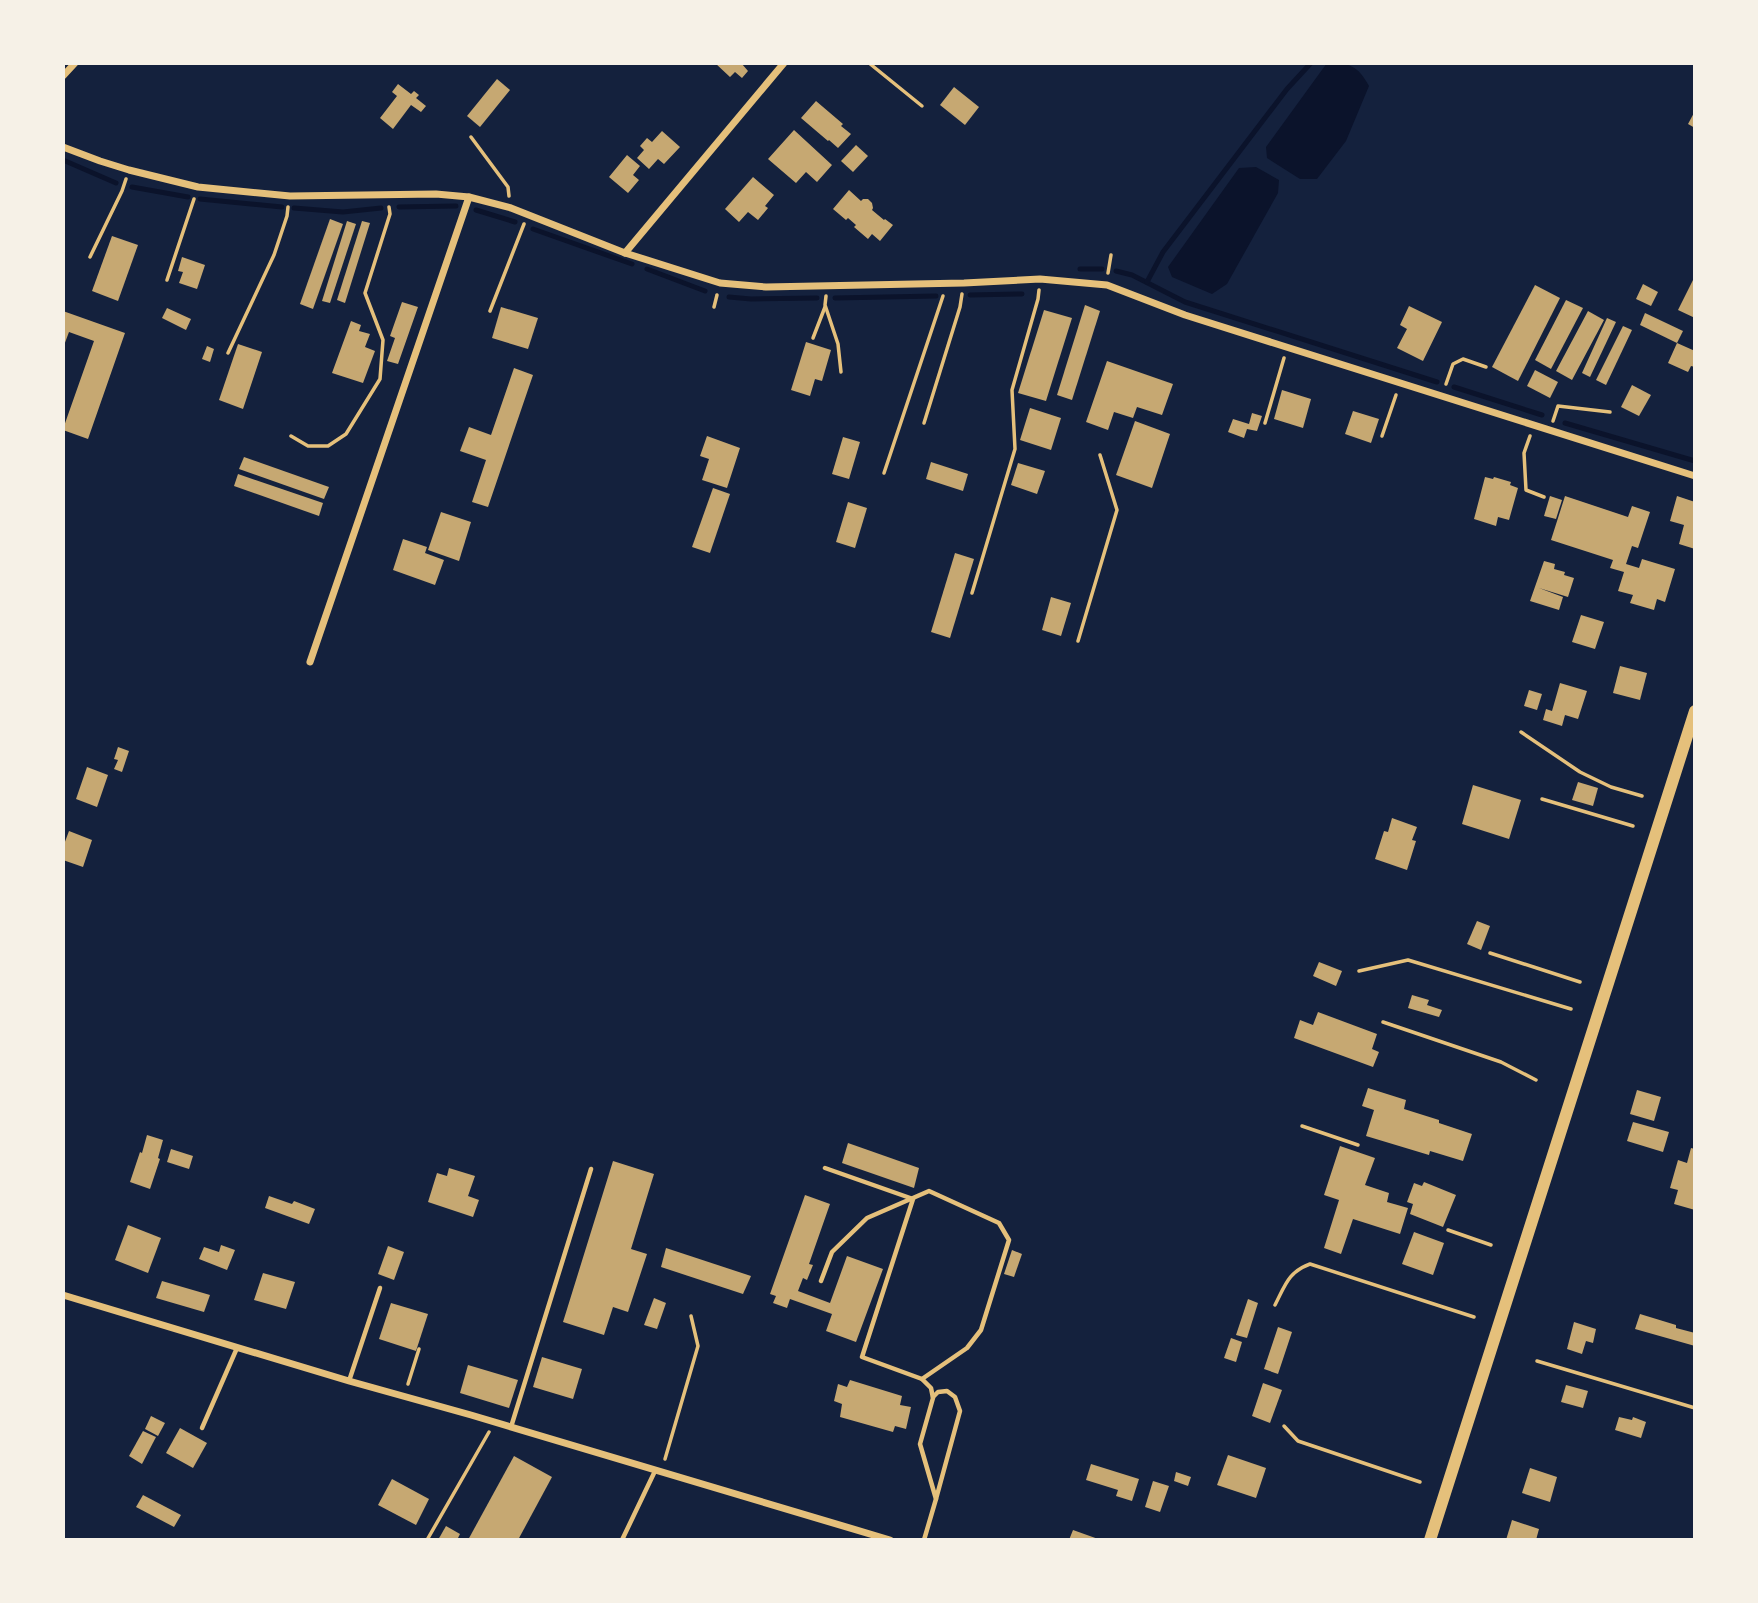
<svg xmlns="http://www.w3.org/2000/svg" width="1758" height="1603" viewBox="0 0 1758 1603" font-family="'DM Sans',sans-serif">
	<rect width="100%" height="100%" fill="#14213d"/>
	<g fill="#0b132b">
		<path d="M1327,63c23,0 30,2 42,23l-23,55 -29,38h-17l-33,-21 -1,-11z"/>
		<polygon points="1256,167 1279,180 1278,193 1227,284 1212,294 1172,277 1168,267 1239,168"/>
	</g>
	<g fill="none" stroke-linecap="round" stroke-linejoin="round">
		<g stroke="#0b132b" stroke-width="5">
			<polyline points="63,160 116,183"/>
			<polyline points="132,187 188,197"/>
			<polyline points="200,199 282,207"/>
			<polyline points="399,207 456,206"/>
			<polyline points="294,208 343,212 381,208"/>
			<polyline points="476,210 515,222"/>
			<polyline points="533,229 632,264"/>
			<polyline points="647,269 705,291"/>
			<polyline points="1080,269 1102,269"/>
			<polyline points="1116,271 1132,275 1185,302 1437,382"/>
			<polyline points="1147,282 1163,252 1287,89 1311,63"/>
			<polyline points="970,295 1022,294"/>
			<polyline points="729,297 751,299 817,298"/>
			<polyline points="835,298 936,296"/>
			<polyline points="1454,387 1542,415"/>
			<polyline points="1565,423 1695,461"/>
		</g>
	</g>
	<g fill="#c6a872">
		<polygon points="715,63 743,63 742,64 748,71 742,78 735,72 730,77"/>
		<polygon points="497,79 510,90 480,127 467,116"/>
		<polygon points="398,84 411,94 414,91 419,95 416,98 426,106 421,112 411,105 393,129 380,118 397,96 392,92"/>
		<polygon points="954,87 979,107 965,125 940,105"/>
		<polygon points="816,101 843,124 841,126 851,134 838,148 829,140 828,141 801,118"/>
		<polygon points="1695,111 1695,128 1688,124"/>
		<polygon points="794,130 832,165 817,182 806,172 796,183 768,159"/>
		<polygon points="662,131 680,147 664,164 658,159 649,169 637,158 644,150 640,146 647,138 652,142"/>
		<polygon points="856,145 868,156 853,172 841,161"/>
		<polygon points="627,155 640,166 633,175 639,180 628,193 609,177"/>
		<polygon points="753,177 774,195 765,206 768,208 758,220 748,212 739,222 725,209"/>
		<polygon points="849,190 861,201 863,199 868,199 872,203 873,208 872,210 884,220 885,219 893,225 880,241 872,234 868,239 854,227 856,225 848,218 846,220 833,209"/>
		<polygon points="330,219 343,224 313,309 300,304"/>
		<polygon points="347,221 356,224 330,303 322,301"/>
		<polygon points="362,221 370,223 345,303 337,300"/>
		<polygon points="112,236 138,245 118,301 92,291"/>
		<polygon points="182,257 205,265 197,289 179,283 183,272 178,271"/>
		<polygon points="1695,276 1695,318 1678,310"/>
		<polygon points="1643,284 1658,292 1651,306 1636,299"/>
		<polygon points="1535,285 1560,298 1518,381 1492,367"/>
		<polygon points="1566,300 1583,308 1551,369 1535,360"/>
		<polygon points="402,302 418,307 398,364 387,361 395,338 390,336"/>
		<polygon points="1085,305 1100,311 1072,400 1057,395"/>
		<polygon points="1409,306 1442,322 1423,361 1397,348 1407,329 1400,325"/>
		<polygon points="501,307 538,318 528,349 492,338"/>
		<polygon points="167,308 191,319 186,330 162,318"/>
		<polygon points="1044,310 1072,318 1046,401 1018,393"/>
		<polygon points="63,311 125,333 88,439 63,430 63,429 94,341 69,332 63,348"/>
		<polygon points="1588,311 1604,320 1572,380 1556,371"/>
		<polygon points="1645,313 1683,331 1677,343 1640,325"/>
		<polygon points="1607,318 1616,322 1590,377 1582,373"/>
		<polygon points="351,321 361,325 359,331 370,334 365,347 375,351 363,383 332,373"/>
		<polygon points="1623,326 1632,330 1606,385 1596,380"/>
		<polygon points="806,342 831,350 822,381 815,379 810,396 791,390"/>
		<polygon points="1677,343 1695,351 1695,367 1691,366 1688,372 1668,363"/>
		<polygon points="238,344 262,352 243,409 219,400"/>
		<polygon points="207,346 214,349 210,362 202,359"/>
		<polygon points="1107,361 1173,384 1162,415 1137,407 1133,418 1114,412 1108,430 1086,422"/>
		<polygon points="514,368 533,375 488,507 472,502 486,460 460,451 469,427 491,435"/>
		<polygon points="1535,370 1558,382 1550,398 1527,386"/>
		<polygon points="1632,385 1651,395 1639,416 1621,407"/>
		<polygon points="1282,390 1311,399 1303,428 1274,419"/>
		<polygon points="1030,408 1061,418 1051,450 1020,440"/>
		<polygon points="1353,411 1379,419 1371,443 1345,434"/>
		<polygon points="1252,413 1262,416 1257,431 1247,429 1244,438 1228,432 1233,419 1249,424"/>
		<polygon points="1135,421 1170,434 1152,488 1116,475"/>
		<polygon points="707,436 740,448 727,488 702,480 709,459 700,456"/>
		<polygon points="843,437 860,442 849,479 832,474"/>
		<polygon points="244,457 329,487 324,499 239,469"/>
		<polygon points="931,462 968,474 963,491 926,479"/>
		<polygon points="1018,463 1045,471 1037,494 1011,485"/>
		<polygon points="238,474 323,503 319,516 234,486"/>
		<polygon points="1485,477 1493,479 1494,477 1511,482 1510,485 1518,488 1509,520 1498,517 1496,526 1474,519"/>
		<polygon points="713,488 730,494 710,553 692,547"/>
		<polygon points="1550,496 1562,500 1556,519 1544,516"/>
		<polygon points="1565,496 1628,517 1632,506 1650,512 1638,548 1632,546 1626,564 1639,568 1642,559 1675,569 1665,602 1657,599 1654,610 1630,603 1633,595 1618,591 1624,572 1610,568 1613,560 1551,540"/>
		<polygon points="1677,496 1695,502 1695,549 1679,544 1684,525 1670,521"/>
		<polygon points="848,502 867,508 855,548 836,542"/>
		<polygon points="441,512 471,522 459,561 428,550"/>
		<polygon points="403,539 427,547 425,553 444,560 435,585 393,570"/>
		<polygon points="955,553 974,559 950,638 931,632"/>
		<polygon points="1544,561 1555,564 1554,569 1565,572 1564,575 1574,578 1568,597 1539,588 1563,597 1559,610 1530,601"/>
		<polygon points="1051,597 1071,603 1061,636 1042,630"/>
		<polygon points="1581,615 1604,622 1595,649 1572,642"/>
		<polygon points="1620,666 1647,673 1640,700 1613,693"/>
		<polygon points="1560,683 1587,691 1578,719 1565,715 1562,726 1543,720 1546,709 1552,711"/>
		<polygon points="1529,690 1542,694 1537,710 1524,706"/>
		<polygon points="118,747 129,751 122,772 114,769 118,760 114,759"/>
		<polygon points="87,767 108,775 97,807 76,799"/>
		<polygon points="1578,782 1598,788 1593,806 1572,800"/>
		<polygon points="1473,785 1521,800 1509,839 1462,824"/>
		<polygon points="1392,818 1417,827 1412,840 1416,841 1407,870 1375,859 1384,831 1388,832"/>
		<polygon points="69,831 92,840 83,867 63,860 63,847"/>
		<polygon points="1477,921 1490,926 1481,950 1467,944"/>
		<polygon points="1319,962 1342,971 1336,986 1313,976"/>
		<polygon points="1412,995 1429,1000 1427,1005 1442,1010 1439,1017 1408,1008"/>
		<polygon points="1318,1012 1377,1034 1372,1049 1379,1052 1373,1067 1294,1038 1300,1020 1313,1025"/>
		<polygon points="1368,1088 1406,1100 1404,1109 1439,1120 1439,1123 1472,1134 1463,1161 1430,1151 1429,1155 1366,1136 1374,1110 1362,1106"/>
		<polygon points="1637,1090 1661,1097 1654,1121 1630,1114"/>
		<polygon points="1633,1122 1669,1132 1663,1152 1627,1141"/>
		<polygon points="147,1135 163,1140 158,1158 160,1159 150,1189 130,1182 140,1152 142,1153"/>
		<polygon points="848,1143 919,1168 914,1188 842,1163"/>
		<polygon points="1340,1146 1375,1158 1365,1185 1389,1193 1387,1202 1408,1208 1400,1234 1353,1219 1341,1254 1324,1248 1339,1200 1324,1195"/>
		<polygon points="1691,1148 1695,1149 1695,1210 1674,1204 1678,1190 1670,1188 1678,1160 1687,1163"/>
		<polygon points="171,1149 193,1156 189,1169 167,1162"/>
		<polygon points="613,1161 654,1174 631,1249 647,1254 628,1312 613,1307 604,1335 563,1322"/>
		<polygon points="449,1168 475,1176 468,1196 479,1200 473,1217 428,1202 437,1173 447,1176"/>
		<polygon points="1424,1182 1456,1195 1443,1227 1410,1214 1413,1204 1407,1202 1414,1183 1422,1186"/>
		<polygon points="805,1195 830,1204 809,1264 813,1265 807,1280 803,1278 798,1291 830,1303 847,1256 883,1269 856,1342 826,1331 832,1314 790,1299 787,1308 773,1303 776,1296 770,1294"/>
		<polygon points="269,1196 292,1204 294,1201 315,1209 309,1224 265,1208"/>
		<polygon points="128,1225 161,1238 148,1273 115,1260"/>
		<polygon points="1414,1232 1444,1243 1433,1275 1402,1264"/>
		<polygon points="221,1245 235,1250 227,1270 199,1259 204,1247 219,1252"/>
		<polygon points="388,1246 404,1252 394,1280 378,1274"/>
		<polygon points="666,1248 751,1276 743,1294 661,1267"/>
		<polygon points="1012,1250 1022,1254 1014,1277 1004,1274"/>
		<polygon points="263,1273 295,1282 286,1309 254,1300"/>
		<polygon points="162,1281 210,1295 204,1312 156,1298"/>
		<polygon points="654,1298 666,1303 657,1329 644,1325"/>
		<polygon points="1248,1299 1258,1303 1247,1338 1236,1335"/>
		<polygon points="391,1303 428,1314 416,1351 379,1339"/>
		<polygon points="1640,1314 1676,1325 1676,1328 1695,1333 1695,1346 1635,1329"/>
		<polygon points="1574,1322 1596,1329 1593,1343 1586,1341 1582,1354 1567,1349"/>
		<polygon points="1278,1327 1292,1332 1278,1374 1264,1369"/>
		<polygon points="1231,1338 1242,1342 1236,1362 1224,1358"/>
		<polygon points="542,1357 582,1369 573,1399 533,1387"/>
		<polygon points="468,1365 518,1380 509,1408 460,1393"/>
		<polygon points="850,1380 902,1396 900,1405 911,1407 906,1429 895,1426 893,1432 840,1417 842,1404 834,1401 838,1384 847,1387"/>
		<polygon points="1263,1383 1282,1390 1270,1423 1252,1416"/>
		<polygon points="1566,1385 1588,1391 1583,1408 1561,1402"/>
		<polygon points="151,1416 165,1423 158,1436 145,1429"/>
		<polygon points="1619,1417 1632,1420 1633,1417 1646,1422 1641,1438 1615,1430"/>
		<polygon points="180,1428 207,1443 193,1468 166,1453"/>
		<polygon points="143,1431 156,1437 142,1464 129,1456"/>
		<polygon points="1228,1455 1266,1468 1256,1498 1217,1485"/>
		<polygon points="514,1456 552,1477 518,1540 468,1540"/>
		<polygon points="1091,1464 1139,1479 1132,1501 1116,1496 1118,1490 1086,1480"/>
		<polygon points="1530,1468 1557,1477 1550,1502 1522,1493"/>
		<polygon points="1176,1472 1191,1477 1188,1486 1174,1481"/>
		<polygon points="392,1479 429,1499 416,1525 378,1505"/>
		<polygon points="1153,1481 1169,1486 1160,1512 1145,1507"/>
		<polygon points="143,1495 181,1515 174,1527 136,1507"/>
		<polygon points="1512,1520 1539,1529 1536,1540 1506,1540"/>
		<polygon points="446,1526 460,1534 457,1540 438,1540"/>
		<polygon points="1073,1530 1101,1540 1069,1540"/>
	</g>
	<g fill="none" stroke-linecap="round" stroke-linejoin="round">
		<g stroke="#e5c07b" stroke-width="3.5">
			<polyline points="869,63 922,106"/>
			<polyline points="471,137 508,187 509,196"/>
			<polyline points="90,257 122,191 126,179"/>
			<polyline points="1108,273 1111,255"/>
			<polyline points="167,280 194,199"/>
			<polyline points="826,296 825,305 838,344 841,372"/>
			<polyline points="714,307 717,295"/>
			<polyline points="490,311 524,224"/>
			<polyline points="813,338 825,307"/>
			<polyline points="228,353 274,255 287,216 288,207"/>
			<polyline points="1446,384 1453,364 1463,359 1486,367"/>
			<polyline points="1553,421 1558,406 1610,412"/>
			<polyline points="924,423 960,307 962,294"/>
			<polyline points="1265,423 1284,358"/>
			<polyline points="291,436 308,446 328,446 346,434 380,379 383,340 365,293 390,214 389,207"/>
			<polyline points="1382,436 1396,395"/>
			<polyline points="1530,436 1524,453 1526,490 1544,497"/>
			<polyline points="884,473 943,296"/>
			<polyline points="972,593 1015,449 1012,390 1038,299 1039,290"/>
			<polyline points="1078,641 1117,510 1100,455"/>
			<polyline points="1521,732 1580,772 1611,787 1642,796"/>
			<polyline points="1542,799 1633,826"/>
			<polyline points="1490,953 1580,982"/>
			<polyline points="1359,971 1408,960 1571,1009"/>
			<polyline points="1383,1022 1501,1062 1536,1080"/>
			<polyline points="1302,1126 1358,1145"/>
			<polyline points="1448,1230 1491,1245"/>
			<path d="M1275,1305c10,-19 13,-33 35,-41l164,53"/>
			<polyline points="1537,1361 1695,1408"/>
			<polyline points="408,1384 419,1349"/>
			<polyline points="1284,1426 1298,1441 1420,1482"/>
			<polyline points="665,1459 698,1346 691,1316"/>
			<polyline points="427,1540 489,1432"/>
		</g>
		<g stroke="#e5c07b" stroke-width="4.5">
			<polyline points="825,1168 913,1199 862,1357 922,1379 931,1388 933,1398 920,1444 936,1499 924,1540"/>
			<polyline points="821,1281 832,1252 867,1218 929,1191 999,1223 1009,1240 981,1330 967,1348 922,1379"/>
			<polyline points="349,1381 380,1288"/>
			<polyline points="933,1397 938,1392 947,1391 955,1397 960,1411 936,1499"/>
			<polyline points="511,1427 591,1169"/>
			<polyline points="202,1428 237,1348"/>
			<polyline points="622,1540 655,1471"/>
		</g>
		<g stroke="#e5c07b" stroke-width="7">
			<polyline points="63,76 75,63"/>
			<polyline points="63,147 100,161 129,170 198,187 290,196 436,194 469,197 511,208 625,253 720,283 766,287 964,283 1040,279 1107,285 1185,315 1695,476"/>
			<polyline points="625,253 784,63"/>
			<polyline points="310,662 469,197"/>
			<polyline points="63,1295 349,1381 471,1415 890,1540"/>
		</g>
		<polyline stroke="#e5c07b" stroke-width="12" points="1430,1540 1695,711"/>
	</g>
	<rect width="1758" height="1603" fill="none" stroke="#f6f1e7" stroke-width="130"/>
</svg>
